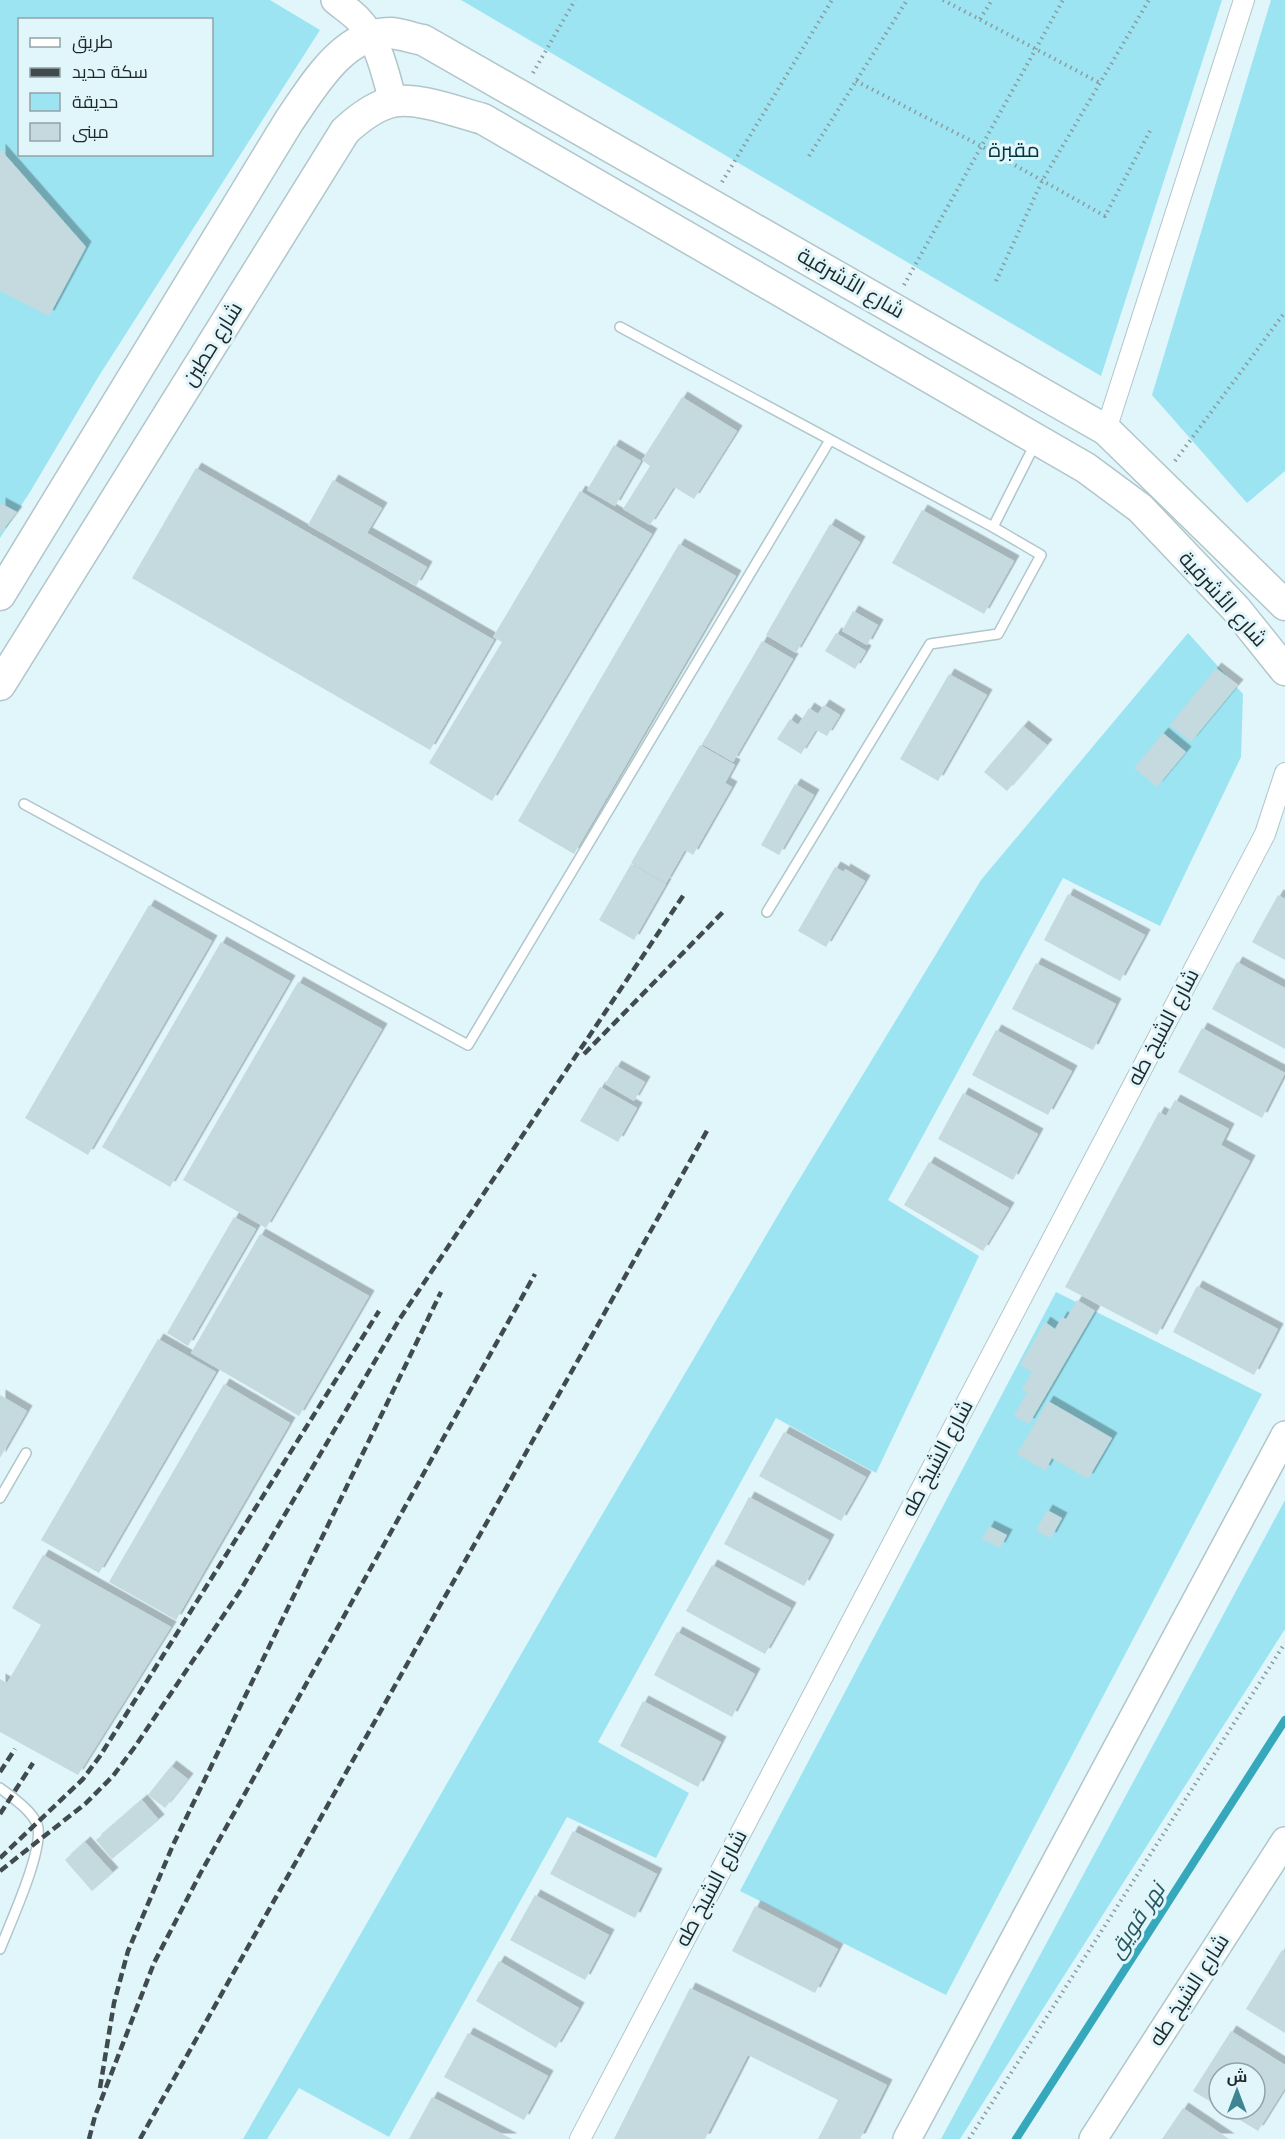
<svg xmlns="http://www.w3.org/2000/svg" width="1285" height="2139" viewBox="0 0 1285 2139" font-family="Mulish,Cairo,sans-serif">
	<defs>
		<filter id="shadow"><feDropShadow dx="5.5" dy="-5.5" stdDeviation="0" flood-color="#0004"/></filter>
	</defs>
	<rect width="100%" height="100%" fill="#e0f6fb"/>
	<g fill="#9ce4f2" fill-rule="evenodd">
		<path d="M0,0h270l50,30 -223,349 -67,113 -30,46zM20,20h192v134h-192z"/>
		<polygon points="461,0 1222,0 1101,376"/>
		<polygon points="1271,0 1285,0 1285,471 1247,503 1152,395"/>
		<polygon points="1188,633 1243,694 1241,757 1160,926 1063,878 888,1200 979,1256 876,1473 776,1418 598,1742 689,1793 656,1858 567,1817 389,2137 299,2088 267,2139 243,2139 562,1583 788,1198 981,880"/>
		<polygon points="1056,1292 1262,1394 946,1995 740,1891"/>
		<polygon points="1285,1500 1285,1629 960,2139 941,2139"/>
	</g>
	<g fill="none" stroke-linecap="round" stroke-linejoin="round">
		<polyline stroke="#35a8bb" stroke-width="8" points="1016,2139 1285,1720"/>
	</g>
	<g fill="#c4dade" filter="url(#shadow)">
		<polygon points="0,149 86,247 49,316 0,291"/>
		<polygon points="682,397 737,431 694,499 674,487 650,525 623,509 650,466 642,460"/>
		<polygon points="614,445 641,461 615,506 587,490"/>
		<polygon points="196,468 494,640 430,750 132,578"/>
		<polygon points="333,480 382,508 367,533 427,567 416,586 308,525"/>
		<polygon points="580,491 652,534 492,801 429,763 502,642 493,637"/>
		<polygon points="0,503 17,512 0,534"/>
		<polygon points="922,510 1014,561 984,614 892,563"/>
		<polygon points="830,524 860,542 796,653 766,635"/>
		<polygon points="679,544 736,576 574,854 518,821"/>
		<polygon points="853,611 878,625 867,645 842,631"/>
		<polygon points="836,633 866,651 855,669 825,651"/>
		<polygon points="762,641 793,659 733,762 702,744"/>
		<polygon points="1216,668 1238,685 1191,742 1170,725"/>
		<polygon points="949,674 987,695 938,781 900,759"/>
		<polygon points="824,705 840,715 827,736 816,730 801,754 777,739 790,719 798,725 809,708 818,714"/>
		<polygon points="1023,726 1047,745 1007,791 984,772"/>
		<polygon points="1163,733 1186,752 1157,787 1134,768"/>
		<polygon points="700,745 735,765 725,783 732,787 693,855 685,850 666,883 631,863"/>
		<polygon points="795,784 814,795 779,855 761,845"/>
		<polygon points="631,864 666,884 634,940 599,920"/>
		<polygon points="835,867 844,872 845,869 865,881 826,947 798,931"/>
		<polygon points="1068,894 1145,935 1120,981 1044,940"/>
		<polygon points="1278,895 1285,899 1285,960 1252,942"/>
		<polygon points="149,905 212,941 88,1155 25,1118"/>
		<polygon points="221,942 290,981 170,1187 102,1147"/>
		<polygon points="1237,962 1285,988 1285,1049 1212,1009"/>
		<polygon points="1036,963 1116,1004 1093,1050 1012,1009"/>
		<polygon points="298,982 382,1029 266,1228 183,1180"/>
		<polygon points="1202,1028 1285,1073 1262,1118 1178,1072"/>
		<polygon points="996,1030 1072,1071 1048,1115 972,1075"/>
		<polygon points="616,1066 645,1082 634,1101 605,1084"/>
		<polygon points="600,1087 637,1108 618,1142 580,1121"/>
		<polygon points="963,1093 1038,1134 1013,1180 938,1139"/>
		<polygon points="1175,1100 1229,1129 1221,1145 1250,1161 1157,1335 1065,1287 1159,1112 1166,1116"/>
		<polygon points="929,1162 1009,1208 983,1251 904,1205"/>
		<polygon points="234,1217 256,1229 188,1346 167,1333"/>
		<polygon points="260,1234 369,1296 299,1416 191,1353"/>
		<polygon points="1197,1286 1278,1329 1254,1375 1173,1332"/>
		<polygon points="1077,1300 1095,1311 1029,1424 1014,1416 1027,1392 1022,1389 1032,1372 1020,1365 1045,1322 1055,1329 1062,1317 1066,1319"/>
		<polygon points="158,1339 216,1372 99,1573 41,1540"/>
		<polygon points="224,1384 290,1423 176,1620 109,1582"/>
		<polygon points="0,1395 27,1411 0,1458"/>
		<polygon points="1048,1401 1112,1438 1088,1479 1052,1458 1045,1471 1017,1454"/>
		<polygon points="784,1432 866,1477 841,1521 759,1476"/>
		<polygon points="749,1497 829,1540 804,1586 724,1544"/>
		<polygon points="1047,1510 1062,1518 1051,1538 1036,1531"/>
		<polygon points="989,1526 1007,1535 1000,1548 982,1539"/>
		<polygon points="43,1555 171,1627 78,1775 0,1732 0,1679 7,1683 41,1625 12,1608"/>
		<polygon points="712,1565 791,1608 765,1654 686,1611"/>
		<polygon points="677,1632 755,1674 732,1717 654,1675"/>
		<polygon points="643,1701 721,1742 698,1787 620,1746"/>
		<polygon points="171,1766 188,1779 165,1808 148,1795"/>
		<polygon points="142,1800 159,1820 112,1859 96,1840"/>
		<polygon points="573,1831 657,1874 635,1918 550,1874"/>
		<polygon points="85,1842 113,1873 92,1891 65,1860"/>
		<polygon points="535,1895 609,1935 585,1980 510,1940"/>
		<polygon points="755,1906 838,1949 815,1993 732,1951"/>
		<polygon points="1282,1950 1285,1952 1285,2033 1246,2009"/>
		<polygon points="499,1961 579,2008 556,2048 476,2001"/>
		<polygon points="690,1988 887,2085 860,2139 818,2139 838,2100 748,2055 705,2139 614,2139"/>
		<polygon points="1231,2031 1285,2065 1285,2088 1258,2131 1222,2109 1255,2109 1255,2073 1219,2073 1219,2107 1193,2091"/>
		<polygon points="468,2033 548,2076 524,2120 444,2077"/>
		<polygon points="432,2097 512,2139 409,2139"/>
		<polygon points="1183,2108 1229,2139 1162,2139"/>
	</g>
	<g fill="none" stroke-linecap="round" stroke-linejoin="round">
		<defs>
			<g id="lane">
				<polyline points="620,327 993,527 1041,555 998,634 930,644 767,912"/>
				<polyline points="993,527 1036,442"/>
				<polyline points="24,804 468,1045 830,440"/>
				<polyline points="0,1498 26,1453"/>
				<path d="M0,1788c12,9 31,22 37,36 9,22 -28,102 -37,125"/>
			</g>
			<g id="street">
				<polyline points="1106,430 1244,0"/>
				<polyline points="580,2139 1265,834 1285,773"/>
			</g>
			<g id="secondary">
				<path d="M335,0c7,6 16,12 22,18 22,22 28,55 36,83"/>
				<polyline points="907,2139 1285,1435"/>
				<polyline points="1093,2139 1285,1841"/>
			</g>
			<g id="primary">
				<path d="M0,595l289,-474c23,-33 54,-89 102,-88 10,1 22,5 32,7l683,390 179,175"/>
				<path d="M0,685l345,-554c13,-12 29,-25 47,-29 24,-6 68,11 91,17l603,349 54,40 96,101 49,61"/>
			</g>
		</defs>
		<use href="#lane" stroke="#b0c6ca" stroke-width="12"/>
		<use href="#street" stroke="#b0c6ca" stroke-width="22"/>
		<use href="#secondary" stroke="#b0c6ca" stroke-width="30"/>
		<use href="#primary" stroke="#b0c6ca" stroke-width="33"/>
		<g stroke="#8b9b9f" stroke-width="4" stroke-dasharray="1.5 4.5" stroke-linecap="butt">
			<polyline points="943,0 1100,83"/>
			<polyline points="980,19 992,0"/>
			<polyline points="533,73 575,0"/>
			<polyline points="856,81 981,146 1105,216 1151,129"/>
			<polyline points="809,156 907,0"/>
			<polyline points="722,182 832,0"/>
			<polyline points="996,281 1042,181 1149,0"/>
			<polyline points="904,285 1063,0"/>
			<polyline points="1175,461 1285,312"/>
			<polyline points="969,2139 1285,1643"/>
		</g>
		<use href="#lane" stroke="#fff" stroke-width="9"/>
		<use href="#street" stroke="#fff" stroke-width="20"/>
		<use href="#secondary" stroke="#fff" stroke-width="27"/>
		<use href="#primary" stroke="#fff" stroke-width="30"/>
		<g stroke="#404b4d" stroke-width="4.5" stroke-dasharray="9 4.5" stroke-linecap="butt">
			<polyline points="584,1054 723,912"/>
			<polyline points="0,1772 15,1749"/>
			<polyline points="0,1814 33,1763"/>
			<polyline points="0,1858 83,1779 100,1756 379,1311"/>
			<polyline points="0,1871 85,1804 113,1776 134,1748 240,1591 399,1320 685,893"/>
			<polyline points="100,2088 114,2003 128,1951 173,1845 441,1292"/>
			<polyline points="89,2139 95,2116 154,1963 200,1874 535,1274"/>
			<polyline points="140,2139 708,1129"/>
		</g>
	</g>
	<g text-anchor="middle" stroke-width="6" stroke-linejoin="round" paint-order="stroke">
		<g font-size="21" fill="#00363f" stroke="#e0f6fb">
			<text x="1014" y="157">مقبرة</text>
		</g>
		<g font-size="21" fill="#1f2729" stroke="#e0f6fb">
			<text transform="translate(851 283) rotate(30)" y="7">شارع الأشرفية</text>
			<text transform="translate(212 344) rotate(-58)" y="7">شارع حطين</text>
			<text transform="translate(1223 599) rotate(48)" y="7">شارع الأشرفية</text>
			<text transform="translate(1163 1027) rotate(-62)" y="7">شارع الشيخ طه</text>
			<text transform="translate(937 1458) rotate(-62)" y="7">شارع الشيخ طه</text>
			<text transform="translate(711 1888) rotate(-62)" y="7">شارع الشيخ طه</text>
			<text transform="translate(1189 1990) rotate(-57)" y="7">شارع الشيخ طه</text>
		</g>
		<g font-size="22" font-style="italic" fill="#27565f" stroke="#e0f6fb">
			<text transform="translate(1136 1920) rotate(-57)" y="8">نهر قويق</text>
		</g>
	</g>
	<rect x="18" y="18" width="195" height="138" fill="#e0f6fb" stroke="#93a3a7" stroke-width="1.5"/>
	<rect x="30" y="38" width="30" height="9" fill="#ffffff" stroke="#93a3a7" stroke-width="1.5"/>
	<text x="72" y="48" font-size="18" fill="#1f2729">طريق</text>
	<rect x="30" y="68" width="30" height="9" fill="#404b4d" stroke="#93a3a7" stroke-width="1.5"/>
	<text x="72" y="78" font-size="18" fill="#1f2729">سكة حديد</text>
	<rect x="30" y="93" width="30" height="18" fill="#9ce4f2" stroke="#93a3a7" stroke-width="1.5"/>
	<text x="72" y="108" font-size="18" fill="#1f2729">حديقة</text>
	<rect x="30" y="123" width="30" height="18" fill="#c4dade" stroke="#93a3a7" stroke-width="1.5"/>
	<text x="72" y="138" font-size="18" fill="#1f2729">مبنى</text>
	<g transform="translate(1237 2091)"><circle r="28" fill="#e0f6fb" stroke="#93a3a7" stroke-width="1.5"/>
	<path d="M0-4.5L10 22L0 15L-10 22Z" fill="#3f8491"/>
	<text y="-9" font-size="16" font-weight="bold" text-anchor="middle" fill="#1f2729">ش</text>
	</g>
</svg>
